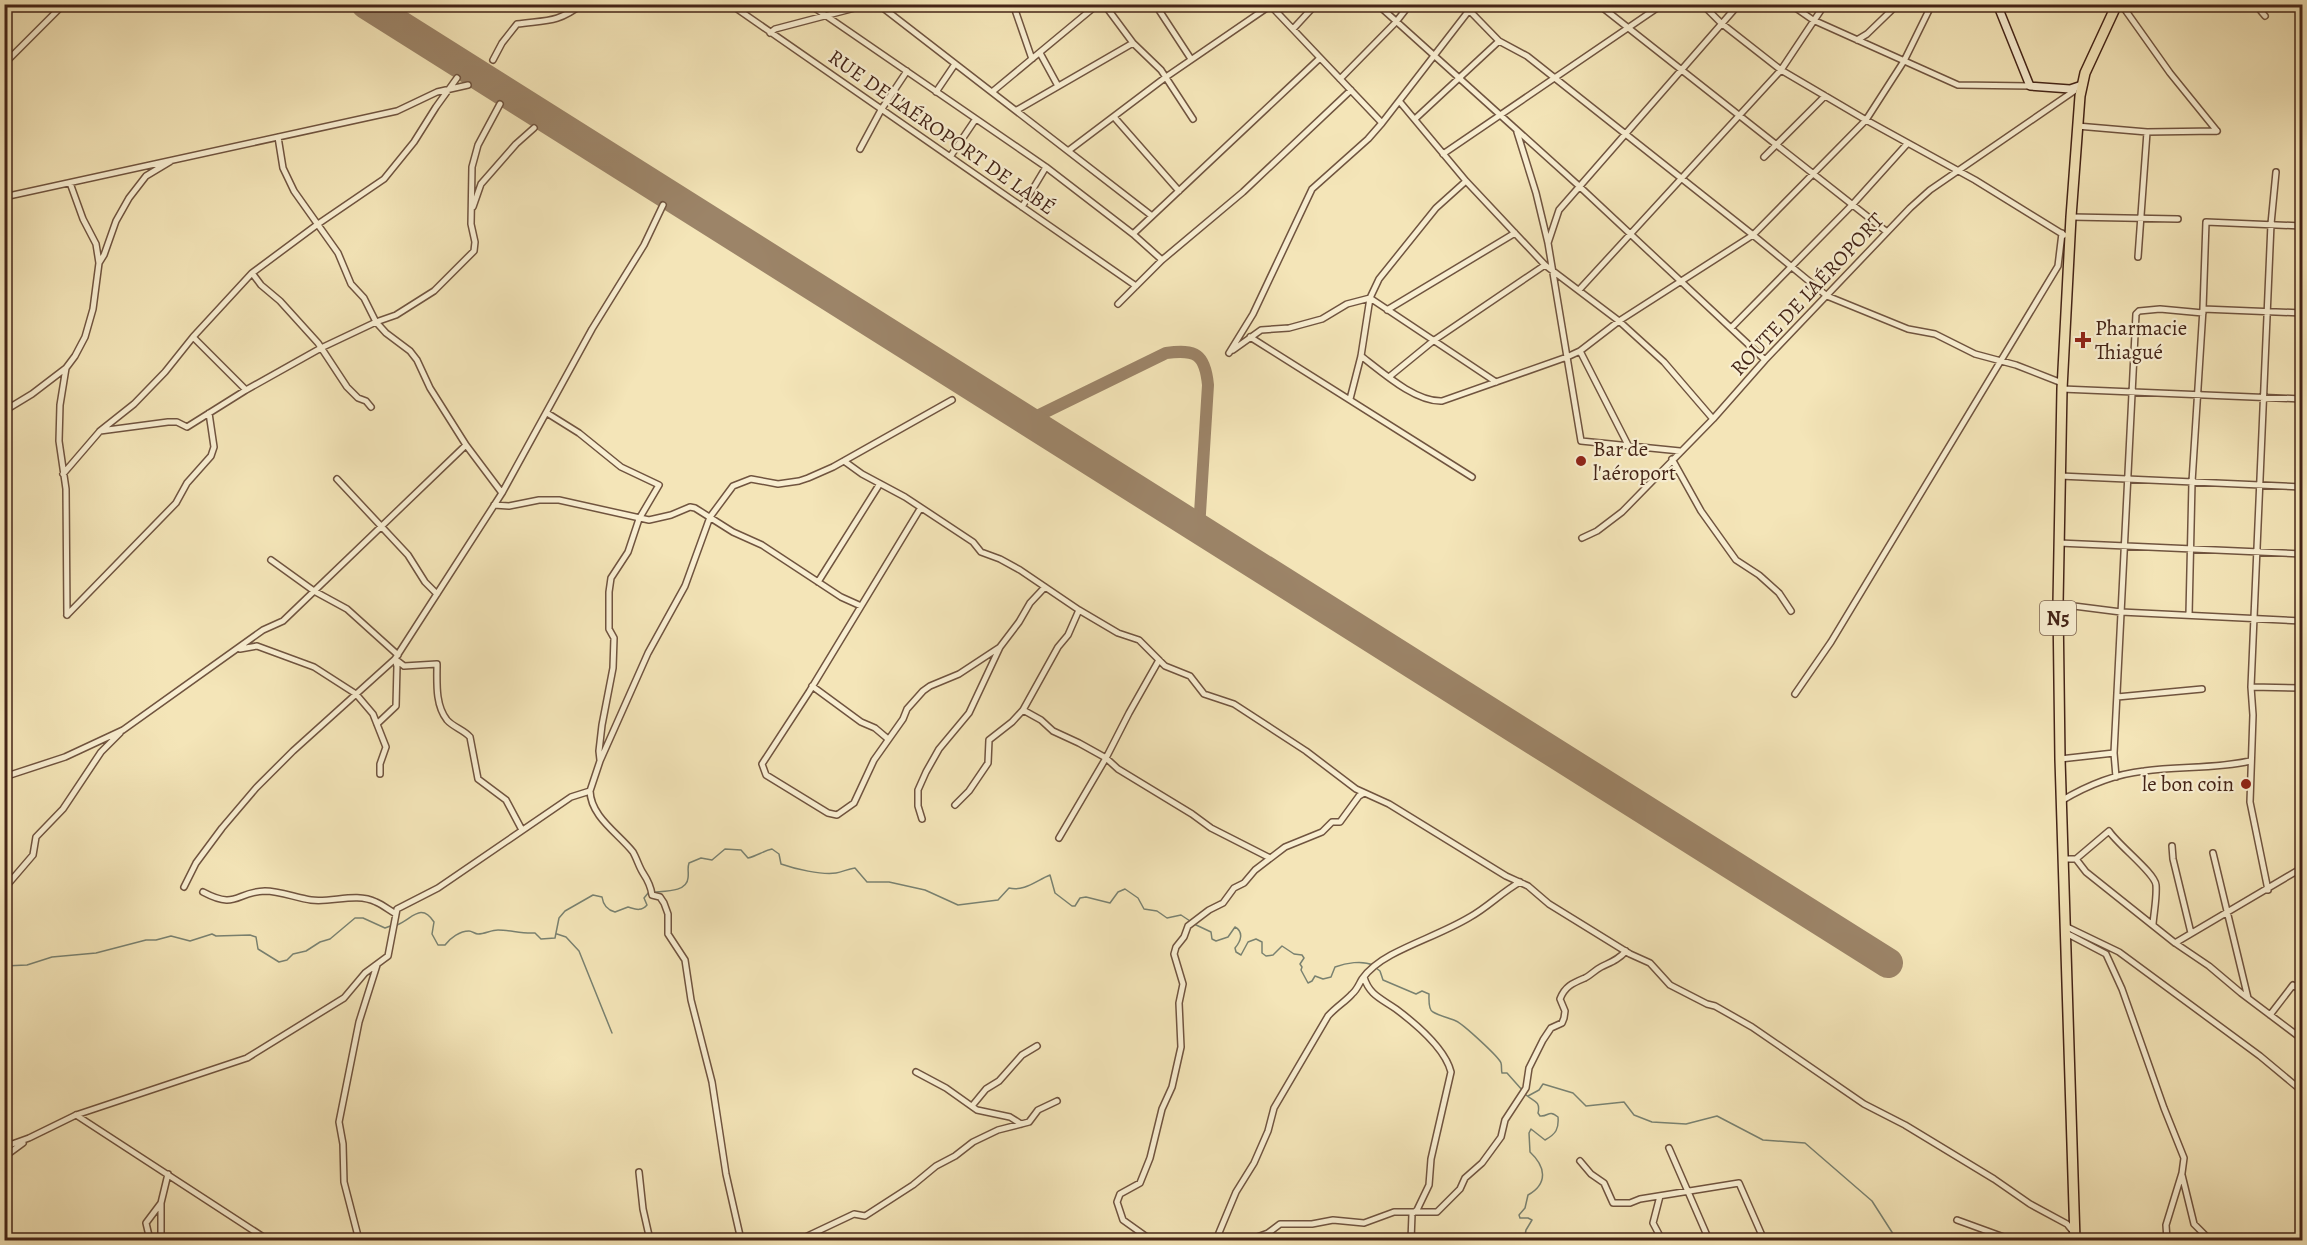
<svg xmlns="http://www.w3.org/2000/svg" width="2307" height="1245" viewBox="0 0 2307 1245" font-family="Alegreya,serif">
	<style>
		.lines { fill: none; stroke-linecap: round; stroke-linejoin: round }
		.stream { stroke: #798170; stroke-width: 1.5 }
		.taxiway { stroke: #9c8468; stroke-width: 12 }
		.runway { stroke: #9c8468; stroke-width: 30 }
		.street-casing { stroke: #70543f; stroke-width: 8 }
		.secondary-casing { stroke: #442417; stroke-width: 10 }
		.highway-casing { stroke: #442417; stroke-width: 12 }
		.street { stroke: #f8eed1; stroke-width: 5 }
		.secondary { stroke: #f8eed1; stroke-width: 7 }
		.highway { stroke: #f4e5b8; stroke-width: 9 }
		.poi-dot { fill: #8f2418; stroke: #f8eed1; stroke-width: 2 }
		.labels { text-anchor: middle; stroke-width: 4.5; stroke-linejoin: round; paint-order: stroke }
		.shield { fill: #f8eed1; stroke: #7a614f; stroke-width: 1.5 }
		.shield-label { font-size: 20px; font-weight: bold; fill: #442417 }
		.street-label { font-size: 21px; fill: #442417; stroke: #f8eed1 }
		.poi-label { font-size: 21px; fill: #442417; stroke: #f8eed1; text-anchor: start }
	</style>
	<rect width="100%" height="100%" fill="#f4e5b8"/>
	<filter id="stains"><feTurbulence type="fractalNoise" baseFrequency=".00333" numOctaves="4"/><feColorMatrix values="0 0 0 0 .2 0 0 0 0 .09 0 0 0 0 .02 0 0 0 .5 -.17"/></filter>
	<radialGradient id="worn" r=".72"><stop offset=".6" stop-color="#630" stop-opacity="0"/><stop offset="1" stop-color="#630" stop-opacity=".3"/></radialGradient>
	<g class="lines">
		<!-- stream -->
		<path class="stream" d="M654 892C665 891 687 892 688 878 689 872 687 869 689 863L701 858 712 860 725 849 741 850 748 858C757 856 763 851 772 849L779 854 781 864C795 869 821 875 836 873 843 872 847 869 855 868L867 882H889L925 890 958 905 998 900 1009 888C1024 892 1037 880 1050 875L1055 893 1072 906H1075L1080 898 1086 897 1110 903 1118 892 1125 889 1138 898 1144 909 1157 911 1167 918 1181 915 1190 921
			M1194 924 1211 932 1212 939 1216 941 1228 937 1235 927C1244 932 1241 941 1235 948L1236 952 1241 955 1248 942 1256 939 1262 942V953L1266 956 1273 955 1282 946 1294 954 1302 955 1304 958 1300 964 1302 967 1301 970 1308 983 1312 981 1315 976 1323 979 1331 977 1335 967C1346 963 1362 960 1373 965
			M397 925C412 919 421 902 434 922L432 934 438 945H445C450 938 460 931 469 931 472 931 475 934 478 934 485 934 491 930 498 930 510 930 522 934 535 933L541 939 555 938 559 918 565 911 593 895 602 897C603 904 607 910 615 912L628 907C635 909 641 912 647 905L644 898 649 892
			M557 934 566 937 579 951 612 1033
			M4 966 27 965 52 957 96 953 146 940H156L171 936 190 941 212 934 216 936 250 935 256 937 258 949 279 962 287 960 293 954 306 951 320 942 330 939 355 918H363L385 928 393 925
			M1376 968 1380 971 1383 980 1416 994 1422 991 1429 994C1429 999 1428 1010 1433 1012 1440 1016 1449 1018 1456 1021 1463 1024 1499 1057 1501 1063 1502 1066 1501 1070 1502 1073H1507L1523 1091
			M1526 1095C1533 1101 1541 1101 1538 1113L1540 1116C1549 1117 1548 1109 1558 1117 1559 1129 1556 1134 1545 1140L1531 1129 1529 1133 1530 1152C1545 1166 1549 1183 1528 1195L1525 1208 1519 1215 1520 1218H1528L1532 1220 1526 1230 1525 1235 1530 1240
			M1528 1096 1539 1090 1543 1084 1573 1093 1586 1106 1624 1102 1634 1115 1652 1122 1686 1124 1717 1116 1763 1140 1805 1143 1872 1201 1897 1240"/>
		<!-- taxiway -->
		<path class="taxiway" d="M1027 421 1166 353C1196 349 1205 354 1208 385L1199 529"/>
		<!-- runway -->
		<path class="runway" d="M366 4 1888 963"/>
		<!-- street casing -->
		<g class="street-casing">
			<path id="street" d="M730 4 1136 286
				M809 4 1046 167 1133 234 1162 260
				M878 4 1152 216
				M1013 4 1032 59
				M1104 4 1133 43 1161 70 1193 119
				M1155 4 1191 59
				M1377 4 1579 186 1765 360
				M1463 4 1499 41 1527 56 1753 235 1827 296 1908 329 1935 334 1975 354 2016 365 2062 383
				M1598 4 1887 232
				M1702 4 1721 23 1781 70 1866 120 1975 180 2064 235
				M1790 4 1813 20 1958 85 2030 86
				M2121 4 2170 73 2217 131
				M2255 4 2265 16
				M1270 5 1382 123
				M1293 29 1316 4
				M770 33 775 29 870 4
				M1857 40 1867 34 1898 4
				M1040 53 1058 86
				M493 60 502 43 517 24C546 20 558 23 582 4
				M4 64 64 4
				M1340 79 1396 22 1410 4
				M936 92 955 64
				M992 92 1098 4
				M1400 102 1466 181 1545 265 1619 321 1664 362 1713 419
				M1017 110 1133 43
				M1114 117 1179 191
				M1415 119 1499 41
				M2077 126 2147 132 2217 131
				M1517 132 1536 193 1548 243 1581 441 1680 451
				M278 137 283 168 294 191 338 253 351 284 364 298 376 322 386 333 410 351 417 360 430 388 466 445 502 493
				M860 149 881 110 907 71
				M1068 151 1166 77 1271 5
				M1443 154 1663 4
				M950 157 975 120
				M1764 157 1825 96
				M70 183 83 219 96 244 99 263
				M4 197 397 111 437 92 468 85
				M473 207 481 184 516 144 534 128
				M1022 207 1046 167
				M2071 217 2178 219
				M1133 234 1320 58
				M1548 243 1559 210 1739 4
				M2138 257 2147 132
				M252 273 261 285 280 301 318 343 347 387 358 398 366 401 371 407
				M1579 290 1781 70 1825 4
				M1118 304 1162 260 1243 192 1351 90
				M2203 309 2302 313
				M1387 310 1515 233
				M1731 328 1853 204 1907 144
				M193 337 246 390
				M1250 337 1472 477
				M1233 350 1261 330 1289 328 1322 319 1347 304 1370 298 1496 382
				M1580 351 1628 445
				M1229 353 1253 314 1312 189 1368 139 1382 123 1474 4
				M1361 356C1382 372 1415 402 1442 401L1567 357 1580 351 1619 321 1753 235 1866 120 1904 61 1932 4
				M1389 377 1433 341 1545 265
				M2062 389 2302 399
				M1350 399 1361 356 1370 298 1379 279 1436 208 1466 181
				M4 411 32 394 66 368
				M547 413 579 433 621 467 659 485 639 519 628 552 611 578 609 592V629L614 638 613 668 602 725 599 751 600 760
				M100 431 168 422H177L187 427 246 390 321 348 376 322 396 315 434 291 474 251 475 242 471 224 472 167 478 145 500 104
				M1672 459 1701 511 1736 560 1759 575 1779 593 1791 611
				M844 461 862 474 905 497 973 542 981 552 1000 559 1020 570 1079 610 1118 633 1139 640 1165 666 1190 676 1204 694 1234 704 1306 751 1356 789 1389 804 1506 876 1528 886 1549 904 1630 954 1650 963 1670 985 1707 1004 1715 1006 1752 1027 1864 1104 1905 1125 1994 1179 2030 1204 2067 1224 2080 1240
				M63 474 100 431 134 404 165 372 193 337 252 273 318 224 384 179 414 142 436 107 457 78
				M2060 476 2302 487
				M337 479 408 555 425 582 437 594
				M494 505 509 506 539 500H559L649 520 671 515 690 507 695 508 733 532 762 545 841 597 861 606
				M920 509 809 692 762 764 766 775 828 813 837 815 854 803 874 760 903 719 907 709 923 691 930 686 959 674 1000 647
				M1582 538 1597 531 1622 512 1713 419 1765 360 1910 208 1930 190 2074 91
				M2059 543 2302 554
				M271 560 314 591 347 609 398 655
				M818 582 879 485
				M2058 604 2121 612 2302 621
				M67 615 66 489 59 441 60 405 66 368 75 356 85 337 93 309 99 263 104 255 116 221 129 198 146 176 171 161
				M67 615 176 503 187 483 211 456 214 447 209 413
				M2189 615 2192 482 2203 309 2206 222 2302 226
				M240 649 257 646 314 667 356 694 373 714 386 747 380 764V774
				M395 659 404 666 437 664C437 682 435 705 447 720 453 727 464 730 470 737L478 779 506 800 522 830
				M812 686 861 722 875 728 888 739
				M2251 687 2302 688
				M1795 694 1831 642 2058 266 2062 233
				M2117 697 2202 689
				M1023 710 1041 720 1053 731 1079 743 1106 758 1118 769 1192 814 1211 828 1270 858
				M377 724 396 706 397 666 395 659
				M2114 753 2116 777
				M2060 759 2114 753 2136 314 2139 311 2160 309 2203 313
				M4 777 65 757 123 730 263 630 283 621 466 445
				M590 791C591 817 618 833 633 852 637 859 639 867 643 873 647 879 651 887 652 895L660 897 664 903 668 914V934L685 960 691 1000 712 1082 726 1174 741 1240
				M2061 801C2086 786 2116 774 2144 771 2180 766 2215 769 2250 761
				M955 805 969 791 988 763 989 740 1012 722 1023 710 1058 647 1068 635 1079 610
				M922 819 918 806V790L926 772 939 749 969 713 1000 647 1019 622 1030 603 1045 587
				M1059 838 1106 758 1129 713 1159 660
				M2172 846 2173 859 2191 933
				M2213 853 2248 998
				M2063 859H2076L2086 872 2175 943 2209 966 2241 993 2302 1039
				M2076 859 2109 831C2118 845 2155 873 2156 885 2157 897 2154 912 2153 924
				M9 883 33 855 36 837 63 809 101 752 120 733
				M184 887 196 863 222 828 256 788 293 751 395 659 502 493 592 329 644 245 663 205
				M2268 890 2250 802 2253 715 2251 687 2271 224 2276 172
				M203 892C237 910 235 892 265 891 279 891 297 898 311 900 332 903 356 892 376 902 383 905 389 910 396 914
				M2065 926 2119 952 2260 1056 2302 1091
				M2066 933 2106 954 2122 989 2164 1108 2184 1158 2182 1173 2166 1225 2167 1240
				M2175 943 2302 868
				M1364 977C1369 995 1382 999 1396 1009 1416 1024 1445 1048 1451 1072L1431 1159 1429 1185 1417 1210 1412 1214 1411 1240
				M2270 1015 2293 985 2302 991
				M916 1072 946 1088 977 1110 1010 1117 1021 1124
				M972 1106 986 1089 999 1081 1022 1055 1037 1046
				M76 1115 268 1240
				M4 1147 29 1138 76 1115 247 1058 344 998 365 973 388 956 397 909 438 888 571 797 590 791 600 761 648 653 685 586 710 517 733 486 751 479 778 484 799 481 808 478 833 467 952 400
				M1669 1148 1709 1240
				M4 1157 23 1143
				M1580 1161 1591 1174 1604 1183 1613 1203H1630L1640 1199 1739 1183 1764 1240
				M639 1172 643 1209 650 1240
				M2182 1175 2194 1224 2210 1240
				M1660 1196 1653 1223 1662 1240
				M1957 1220 2012 1240
				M150 1240 146 1223 161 1203 168 1174
				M161 1240V1203
				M359 1240 344 1182 343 1144 339 1122 359 1022 377 965
				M799 1240 854 1214 865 1216 913 1185 936 1166 955 1156 973 1142 998 1130 1029 1122 1038 1110 1057 1101
				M1151 1240 1123 1220 1117 1202 1120 1194 1140 1183 1150 1158 1162 1109 1172 1087 1181 1047 1179 1003 1183 984 1174 954 1176 947 1184 937 1188 926 1209 910 1223 903 1234 888 1244 883 1255 870 1285 847 1322 832 1332 822H1340L1359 796 1364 793
				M1216 1240 1236 1192 1254 1163 1268 1131 1274 1108 1328 1016C1337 1006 1345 1002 1352 994 1357 990 1359 984 1362 979 1369 969 1380 961 1391 955 1417 941 1445 932 1470 917 1488 907 1502 892 1520 882
				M1249 1240 1268 1233 1280 1224H1312L1333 1220 1364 1223 1394 1212H1437L1460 1189 1465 1178 1482 1163 1501 1137 1505 1120 1526 1088 1529 1068 1543 1040 1551 1028 1562 1023 1564 1018 1565 1011 1560 999C1565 986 1573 983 1585 978 1591 975 1595 970 1601 967 1611 962 1618 960 1626 951"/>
		</g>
		<!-- secondary casing -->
		<g class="secondary-casing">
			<path id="secondary" d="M1997 4 2030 86 2070 89 2082 85"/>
		</g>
		<!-- highway casing -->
		<g class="highway-casing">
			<path id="highway" d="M2075 1240 2060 759 2058 604 2062 389 2071 217 2080 96 2085 73 2117 4"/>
		</g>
		<!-- street -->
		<use href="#street" class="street"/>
		<!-- secondary -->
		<use href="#secondary" class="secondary"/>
		<!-- highway -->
		<use href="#highway" class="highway"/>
	</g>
	<!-- markers -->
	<g class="poi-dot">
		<path d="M2080 331h6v6h6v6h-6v6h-6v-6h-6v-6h6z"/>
		<circle cx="1581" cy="461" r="6"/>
		<circle cx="2246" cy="784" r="6"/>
	</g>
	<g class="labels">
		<!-- shield labels -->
		<rect class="shield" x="2040" y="601" width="36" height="34" rx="4.5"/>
		<g class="shield-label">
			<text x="2058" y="625">N5</text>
		</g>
		<!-- street labels -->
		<g class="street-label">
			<text transform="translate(942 132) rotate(35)" y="7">RUE DE L'AÉROPORT DE LABÉ</text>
			<text transform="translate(1807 294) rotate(-47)" y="7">ROUTE DE L'AÉROPORT</text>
		</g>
		<!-- poi labels -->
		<g class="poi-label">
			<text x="2095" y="335">Pharmacie<tspan x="2095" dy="24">Thiagué</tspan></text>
			<text x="1593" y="456">Bar de<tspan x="1593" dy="24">l'aéroport</tspan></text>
			<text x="2234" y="791" text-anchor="end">le bon coin</text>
		</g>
	</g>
	<!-- margin -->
	<rect width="2307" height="1245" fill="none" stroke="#f4e5b8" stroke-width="24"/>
	<rect x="6" y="6" width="2295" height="1233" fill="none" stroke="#442417" stroke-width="3"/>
	<rect x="12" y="12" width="2283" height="1221" fill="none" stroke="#442417" stroke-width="1.5"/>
	<rect width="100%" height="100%" filter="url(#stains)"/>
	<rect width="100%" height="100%" fill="url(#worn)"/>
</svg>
